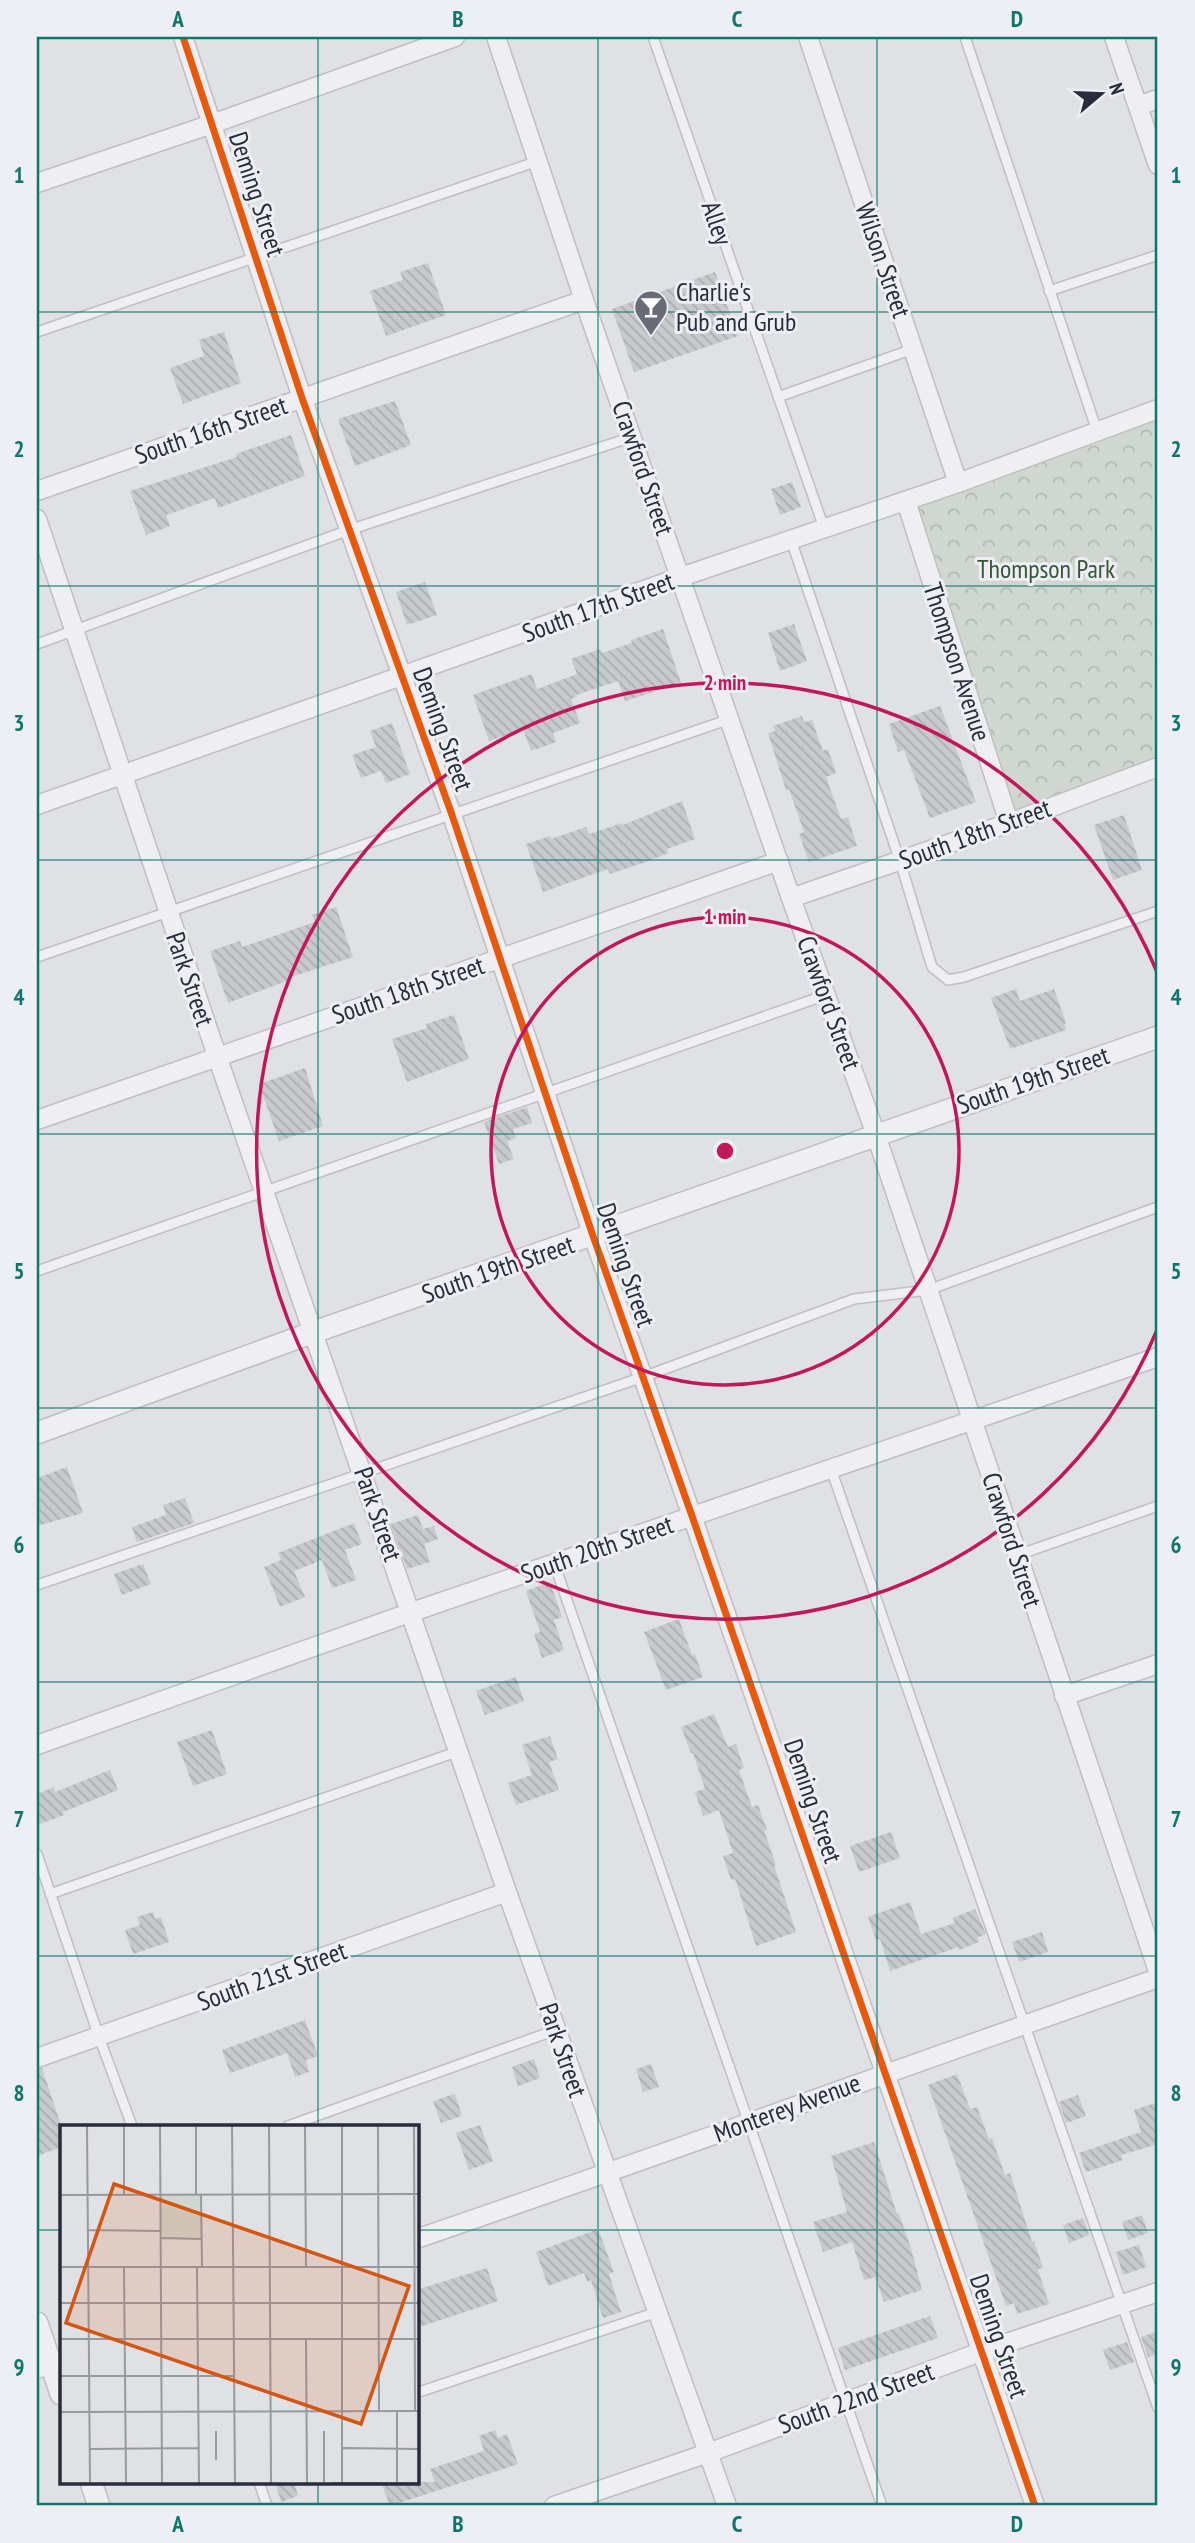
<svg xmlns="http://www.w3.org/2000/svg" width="1195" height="2543" viewBox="0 0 1195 2543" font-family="'PT Sans Narrow',sans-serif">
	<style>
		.park { fill: url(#park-crowns) }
		.building { fill: url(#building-back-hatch) }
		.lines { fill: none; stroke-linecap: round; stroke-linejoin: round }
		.service-casing { stroke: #bebfc2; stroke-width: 12 }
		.minor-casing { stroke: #bebfc2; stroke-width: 21 }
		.tertiary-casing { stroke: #bebfc2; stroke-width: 24 }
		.service { stroke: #efeff2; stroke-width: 9 }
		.minor { stroke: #efeff2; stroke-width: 18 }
		.tertiary { stroke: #efeff2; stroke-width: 21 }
		.cycleway-casing { stroke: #edeff4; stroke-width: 11 }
		.cycleway { stroke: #e8590c; stroke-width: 7 }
		.grid { fill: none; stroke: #0f766e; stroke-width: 2; stroke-opacity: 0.55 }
		.ring { fill: none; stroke: #c2185b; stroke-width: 3.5 }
		.labels { text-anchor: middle; stroke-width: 6; stroke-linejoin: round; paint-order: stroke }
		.street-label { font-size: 26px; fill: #292d3b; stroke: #edeff4 }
		.poi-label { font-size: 26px; fill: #292d3b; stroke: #edeff4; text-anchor: start }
		.park-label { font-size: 26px; fill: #385638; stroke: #edeff4 }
		.inset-road { fill: none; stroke: #9799a0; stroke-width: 2 }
		.view { fill: #d55511; fill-opacity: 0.15; stroke: #d55511; stroke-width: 3.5 }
		.inset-edge { fill: none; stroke: #292d3b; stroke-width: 3.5 }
		.centre { fill: #c2185b; stroke: #edeff4; stroke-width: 3.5 }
		.ring-label { font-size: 21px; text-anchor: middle; font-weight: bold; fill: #c2185b; stroke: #edeff4; stroke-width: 6; stroke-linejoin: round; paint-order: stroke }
		.neatline { fill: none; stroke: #0f766e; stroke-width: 2.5 }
		.grid-label { font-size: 23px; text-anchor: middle; font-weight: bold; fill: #0f766e }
	</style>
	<defs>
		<pattern id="park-crowns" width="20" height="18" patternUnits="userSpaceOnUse" patternTransform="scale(1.75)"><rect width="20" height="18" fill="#cfd7d0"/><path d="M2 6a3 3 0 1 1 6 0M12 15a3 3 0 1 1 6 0" fill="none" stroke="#b2b9b4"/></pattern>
		<pattern id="building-back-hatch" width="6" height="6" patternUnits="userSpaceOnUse" patternTransform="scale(1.75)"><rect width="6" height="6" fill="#c8c9cc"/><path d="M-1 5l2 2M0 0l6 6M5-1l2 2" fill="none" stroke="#acadb0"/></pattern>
	</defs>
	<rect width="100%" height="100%" fill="#e0e1e4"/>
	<!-- park -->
	<path class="park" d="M1158 408V767L1009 823 906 501Z"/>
	<!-- building -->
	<path class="building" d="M428 263 446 315 386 336 370 291 403 280 400 272Z
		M715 272 738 336 634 372 612 309Z
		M224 332 241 383 183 404 170 368 204 356 199 340Z
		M395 401 411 445 355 466 338 419Z
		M291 435 305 476 218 508 215 498 166 515 170 526 146 535 130 491 237 457 236 454Z
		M792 482 801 507 780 515 771 489Z
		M425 582 437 615 407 625 396 592Z
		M794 624 807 661 780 671 768 633Z
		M663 629 681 683 625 701 618 681 576 695 577 697 571 699 580 723 553 733 556 742 531 751 523 729 489 741 473 695 532 674 537 689 577 674 571 659 600 649 602 653 632 643 631 640Z
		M940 706 976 802 930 818 904 750 898 752 889 724Z
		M802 716 804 722 812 720 823 751 828 749 836 773 826 777 841 819 848 817 857 846 809 862 799 834 804 832 789 789 786 790 768 733 775 731 773 726Z
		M392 723 410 774 386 783 381 771 361 778 352 755 376 747 370 731Z
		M682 801 695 839 667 849 668 853 646 862 610 874 608 869 543 892 526 844 550 836 551 839 586 827 589 834 622 823 623 825Z
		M1124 815 1142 870 1113 880 1094 825Z
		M336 907 353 957 291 977 292 979 228 1003 210 951 240 941 242 947 315 922 312 915Z
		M1016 989 1020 1001 1054 989 1066 1023 1064 1024 1066 1030 1010 1049 991 998Z
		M454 1015 469 1059 407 1082 392 1039 427 1028 426 1024Z
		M305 1068 323 1126 279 1141 259 1084Z
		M527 1107 532 1123 513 1129 516 1138 507 1141 514 1159 499 1164 484 1122Z
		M67 1467 83 1513 37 1526V1478Z
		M185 1498 194 1523 137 1542 132 1527 166 1515 163 1505Z
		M418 1515 423 1529 434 1526 438 1539 424 1544 430 1562 407 1569 391 1524Z
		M354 1523 362 1544 345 1550 356 1580 332 1588 322 1560 294 1571 305 1597 280 1607 264 1567 281 1560 278 1553Z
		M143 1564 151 1584 122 1595 114 1574Z
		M550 1582 562 1617 554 1620 564 1650 542 1658 534 1634 540 1632 526 1591Z
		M679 1619 692 1655 695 1654 703 1677 666 1690 644 1632Z
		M516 1677 524 1701 485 1715 476 1691Z
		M714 1714 728 1747 736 1744 744 1768 739 1770 752 1807 758 1805 767 1830H764L776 1865H774L796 1932 756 1946 735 1879 731 1880 723 1856 733 1853 719 1810 703 1816 695 1792 705 1789 693 1753H691L681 1727Z
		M212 1730 227 1774 193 1786 177 1742Z
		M550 1736 558 1759 549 1762 559 1790 516 1805 508 1783 532 1775 522 1745Z
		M110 1770 118 1790 63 1812 64 1815 37 1825V1794L54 1787 55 1792Z
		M891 1832 900 1858 859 1872 850 1846Z
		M910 1902 921 1934 955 1923 953 1918 975 1909 986 1934 977 1938 979 1942 959 1950 958 1947 890 1971 880 1939 876 1940 868 1917Z
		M153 1912 155 1919 161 1917 169 1942 133 1954 125 1930 140 1925 137 1917Z
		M1042 1932 1048 1952 1019 1962 1012 1942Z
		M305 2020 318 2056 306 2060 309 2072 295 2077 287 2053 230 2073 222 2050Z
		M534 2059 540 2078 518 2086 512 2067Z
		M651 2064 659 2087 643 2092 636 2069Z
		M42 2068 61 2125V2147L37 2156V2069Z
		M957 2074 970 2109 977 2107 989 2139 992 2138 1005 2175 1010 2173 1032 2242 1034 2241 1043 2268 1038 2269 1049 2304 1017 2314 1014 2303 1006 2306 928 2085Z
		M455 2094 462 2116 441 2123 433 2101Z
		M1078 2095 1086 2116 1066 2123 1059 2102Z
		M1158 2102V2144L1121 2155 1123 2160 1086 2172 1079 2153 1141 2132 1134 2110Z
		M480 2125 493 2161 469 2170 456 2133Z
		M874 2142 897 2214H899L911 2248 922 2290 884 2302 875 2277 864 2280 852 2242 823 2252 813 2222 847 2212 831 2156Z
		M1142 2215 1148 2233 1128 2240 1122 2222Z
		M1083 2218 1089 2235 1069 2243 1063 2225Z
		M598 2229 614 2272 609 2274 621 2312 603 2318 591 2280 587 2282 584 2273 548 2286 536 2252Z
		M1139 2245 1146 2267 1123 2275 1116 2252Z
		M487 2268 498 2301 416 2328V2290Z
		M930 2316 938 2338 845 2370 838 2348Z
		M1158 2331V2354L1148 2357 1141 2337Z
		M1127 2342 1134 2362 1110 2370 1103 2350Z
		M495 2430 498 2438 507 2434 518 2464 390 2506 381 2482H435L430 2469 484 2451 479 2436Z
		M275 2482H294L298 2496 281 2502Z"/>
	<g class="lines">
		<!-- service casing -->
		<g class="service-casing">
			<path id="service" d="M653 37 824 528
				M965 37 1097 431
				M1049 291 1158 255
				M37 332 538 161
				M778 397 913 349
				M791 540 900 861 932 967 948 980 964 977 1158 911
				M37 644 349 530 632 437
				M37 957 730 719
				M37 1271 826 995
				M831 1469 1158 2408
				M1018 1555 1158 1506
				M554 1563 882 2506
				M37 1585 643 1377 854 1299 928 1290 1158 1207
				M37 1854 99 2037 132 2126
				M50 1894 459 1751
				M288 2126 556 2030
				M416 2393 657 2312
				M259 2482 267 2506"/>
		</g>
		<!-- minor casing -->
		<g class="minor-casing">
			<path id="minor" d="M183 37 302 398 452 815 593 1236 692 1516 1035 2506
				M496 37 584 300 791 898 876 1135 1158 1971
				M808 37 958 483
				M1114 37 1158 165
				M1138 106 1158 99
				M37 183 212 124 455 37
				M37 491 584 300
				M906 501 1009 823
				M37 519 217 1056 507 1892 727 2506
				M37 805 681 577 958 483 1158 409
				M791 898 1009 823 1158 767
				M37 1120 779 861
				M1064 1696 1158 1664
				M37 1745 412 1612 1158 1357
				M37 2058 507 1892
				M416 2239C665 2154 911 2064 1158 1978
				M37 2369 61 2360
				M554 2506 708 2453 983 2351 1158 2292"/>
		</g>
		<!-- tertiary casing -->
		<g class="tertiary-casing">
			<path id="tertiary" d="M37 1433 314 1332 1158 1037
				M37 2323 61 2394
				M91 2482 99 2506"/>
		</g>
		<!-- service -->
		<use href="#service" class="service"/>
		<!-- minor -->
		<use href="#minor" class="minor"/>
		<!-- tertiary -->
		<use href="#tertiary" class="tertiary"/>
		<!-- cycleway casing -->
		<g class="cycleway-casing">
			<path id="cycleway" d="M183 37 302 398 452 815 593 1236 692 1516 1035 2506"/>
		</g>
		<!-- cycleway -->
		<use href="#cycleway" class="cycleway"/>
	</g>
	<!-- grid -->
	<path class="grid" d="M318 37V2126M598 37V2506M877 37V2506M37 312H1158M37 586H1158M37 860H1158M37 1134H1158M37 1408H1158M37 1682H1158M37 1956H1158M37 2230H61M416 2230H1158M318 2482V2506"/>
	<!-- distance rings -->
	<g class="ring">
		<circle cx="725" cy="1151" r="234"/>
		<path d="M1157 1330A468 468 0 1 1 1157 972"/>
	</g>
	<!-- icons -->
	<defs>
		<g id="bar-pin" transform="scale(1.75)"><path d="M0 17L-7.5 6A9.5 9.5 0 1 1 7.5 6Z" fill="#696c76" stroke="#edeff4"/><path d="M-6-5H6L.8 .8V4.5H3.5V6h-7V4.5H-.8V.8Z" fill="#fff"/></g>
	</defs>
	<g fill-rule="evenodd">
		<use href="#bar-pin" x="651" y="307"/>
	</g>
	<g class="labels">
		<!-- street labels -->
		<g class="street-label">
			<text transform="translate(257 194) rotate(72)" y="9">Deming Street</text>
			<text transform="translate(717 223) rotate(71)" y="9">Alley</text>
			<text transform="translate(883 260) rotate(71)" y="9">Wilson Street</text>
			<text transform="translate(211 430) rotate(-19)" y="9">South 16th Street</text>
			<text transform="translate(643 468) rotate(71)" y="9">Crawford Street</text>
			<text transform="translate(598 607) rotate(-20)" y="9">South 17th Street</text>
			<text transform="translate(957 662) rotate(72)" y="9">Thompson Avenue</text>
			<text transform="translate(443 729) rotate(70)" y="9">Deming Street</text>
			<text transform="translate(975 834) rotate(-20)" y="9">South 18th Street</text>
			<text transform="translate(190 979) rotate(71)" y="9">Park Street</text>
			<text transform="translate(408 990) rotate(-19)" y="9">South 18th Street</text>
			<text transform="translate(829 1003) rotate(70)" y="9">Crawford Street</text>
			<text transform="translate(1033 1080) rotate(-19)" y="9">South 19th Street</text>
			<text transform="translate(626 1265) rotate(71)" y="9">Deming Street</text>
			<text transform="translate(498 1269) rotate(-19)" y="9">South 19th Street</text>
			<text transform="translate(378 1514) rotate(71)" y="9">Park Street</text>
			<text transform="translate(1012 1540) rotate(72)" y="9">Crawford Street</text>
			<text transform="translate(597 1549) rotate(-19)" y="9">South 20th Street</text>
			<text transform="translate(813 1801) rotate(71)" y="9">Deming Street</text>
			<text transform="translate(272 1976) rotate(-20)" y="9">South 21st Street</text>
			<text transform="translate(563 2050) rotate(71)" y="9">Park Street</text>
			<text transform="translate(787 2108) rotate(-20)" y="9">Monterey Avenue</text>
			<text transform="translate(999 2336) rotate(71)" y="9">Deming Street</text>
			<text transform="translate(856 2398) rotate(-20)" y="9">South 22nd Street</text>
		</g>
		<!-- poi labels -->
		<g class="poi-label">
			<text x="676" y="301">Charlie's<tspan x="676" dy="30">Pub and Grub</tspan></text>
		</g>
		<!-- park labels -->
		<g class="park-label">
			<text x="1046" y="578">Thompson Park</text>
		</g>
	</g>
	<!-- overview -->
	<g transform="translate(60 2125)">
		<rect width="359" height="359" fill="#e0e1e4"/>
		<path d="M100 70H141L142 114 101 113Z" fill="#cfd7d0"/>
		<path class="inset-road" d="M27 0 30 358M64 0V70M100 0 102 358M136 0V70M172 0 175 358M209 0 211 358M245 0 246 142M282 0V358M318 0 319 285M354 0 355 285M0 70 359 69M141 70 142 142M28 105 101 106M101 113 142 114M0 142H359M64 142 66 358M137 142 139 358M0 178H359M0 214H359M246 214 247 358M0 251H174M337 286V357M0 287 359 286M156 306V335M264 306V358M283 323 359 324M30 324 139 323M271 358H359"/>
		<path class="view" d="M54 59 349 161 301 299 6 198Z"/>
		<rect width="359" height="359" class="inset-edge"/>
	</g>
	<circle cx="725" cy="1151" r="10" class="centre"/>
	<g class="ring-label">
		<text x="725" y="690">2 min</text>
		<text x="725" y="924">1 min</text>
	</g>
	<!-- border -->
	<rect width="1195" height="2543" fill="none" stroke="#edeff4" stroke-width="77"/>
	<!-- north arrow -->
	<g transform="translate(1101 94) rotate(71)" stroke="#edeff4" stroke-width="5" paint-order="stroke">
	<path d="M0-5L12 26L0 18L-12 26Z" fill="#292d3b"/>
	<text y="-10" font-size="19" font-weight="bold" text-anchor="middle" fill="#292d3b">N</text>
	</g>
	<rect x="38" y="38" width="1118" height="2466" class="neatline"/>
	<g class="grid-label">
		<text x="178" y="27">A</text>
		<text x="458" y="27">B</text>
		<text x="737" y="27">C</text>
		<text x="1017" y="27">D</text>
		<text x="19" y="183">1</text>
		<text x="1176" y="183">1</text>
		<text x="19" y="457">2</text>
		<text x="1176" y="457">2</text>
		<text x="19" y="731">3</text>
		<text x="1176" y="731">3</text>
		<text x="19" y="1005">4</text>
		<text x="1176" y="1005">4</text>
		<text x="19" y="1279">5</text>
		<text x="1176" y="1279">5</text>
		<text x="19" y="1553">6</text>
		<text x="1176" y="1553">6</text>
		<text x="19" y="1827">7</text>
		<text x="1176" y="1827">7</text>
		<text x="19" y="2101">8</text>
		<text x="1176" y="2101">8</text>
		<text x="19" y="2375">9</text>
		<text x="1176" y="2375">9</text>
		<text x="178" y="2532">A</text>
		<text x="458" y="2532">B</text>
		<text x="737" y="2532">C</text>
		<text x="1017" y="2532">D</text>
	</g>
</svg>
